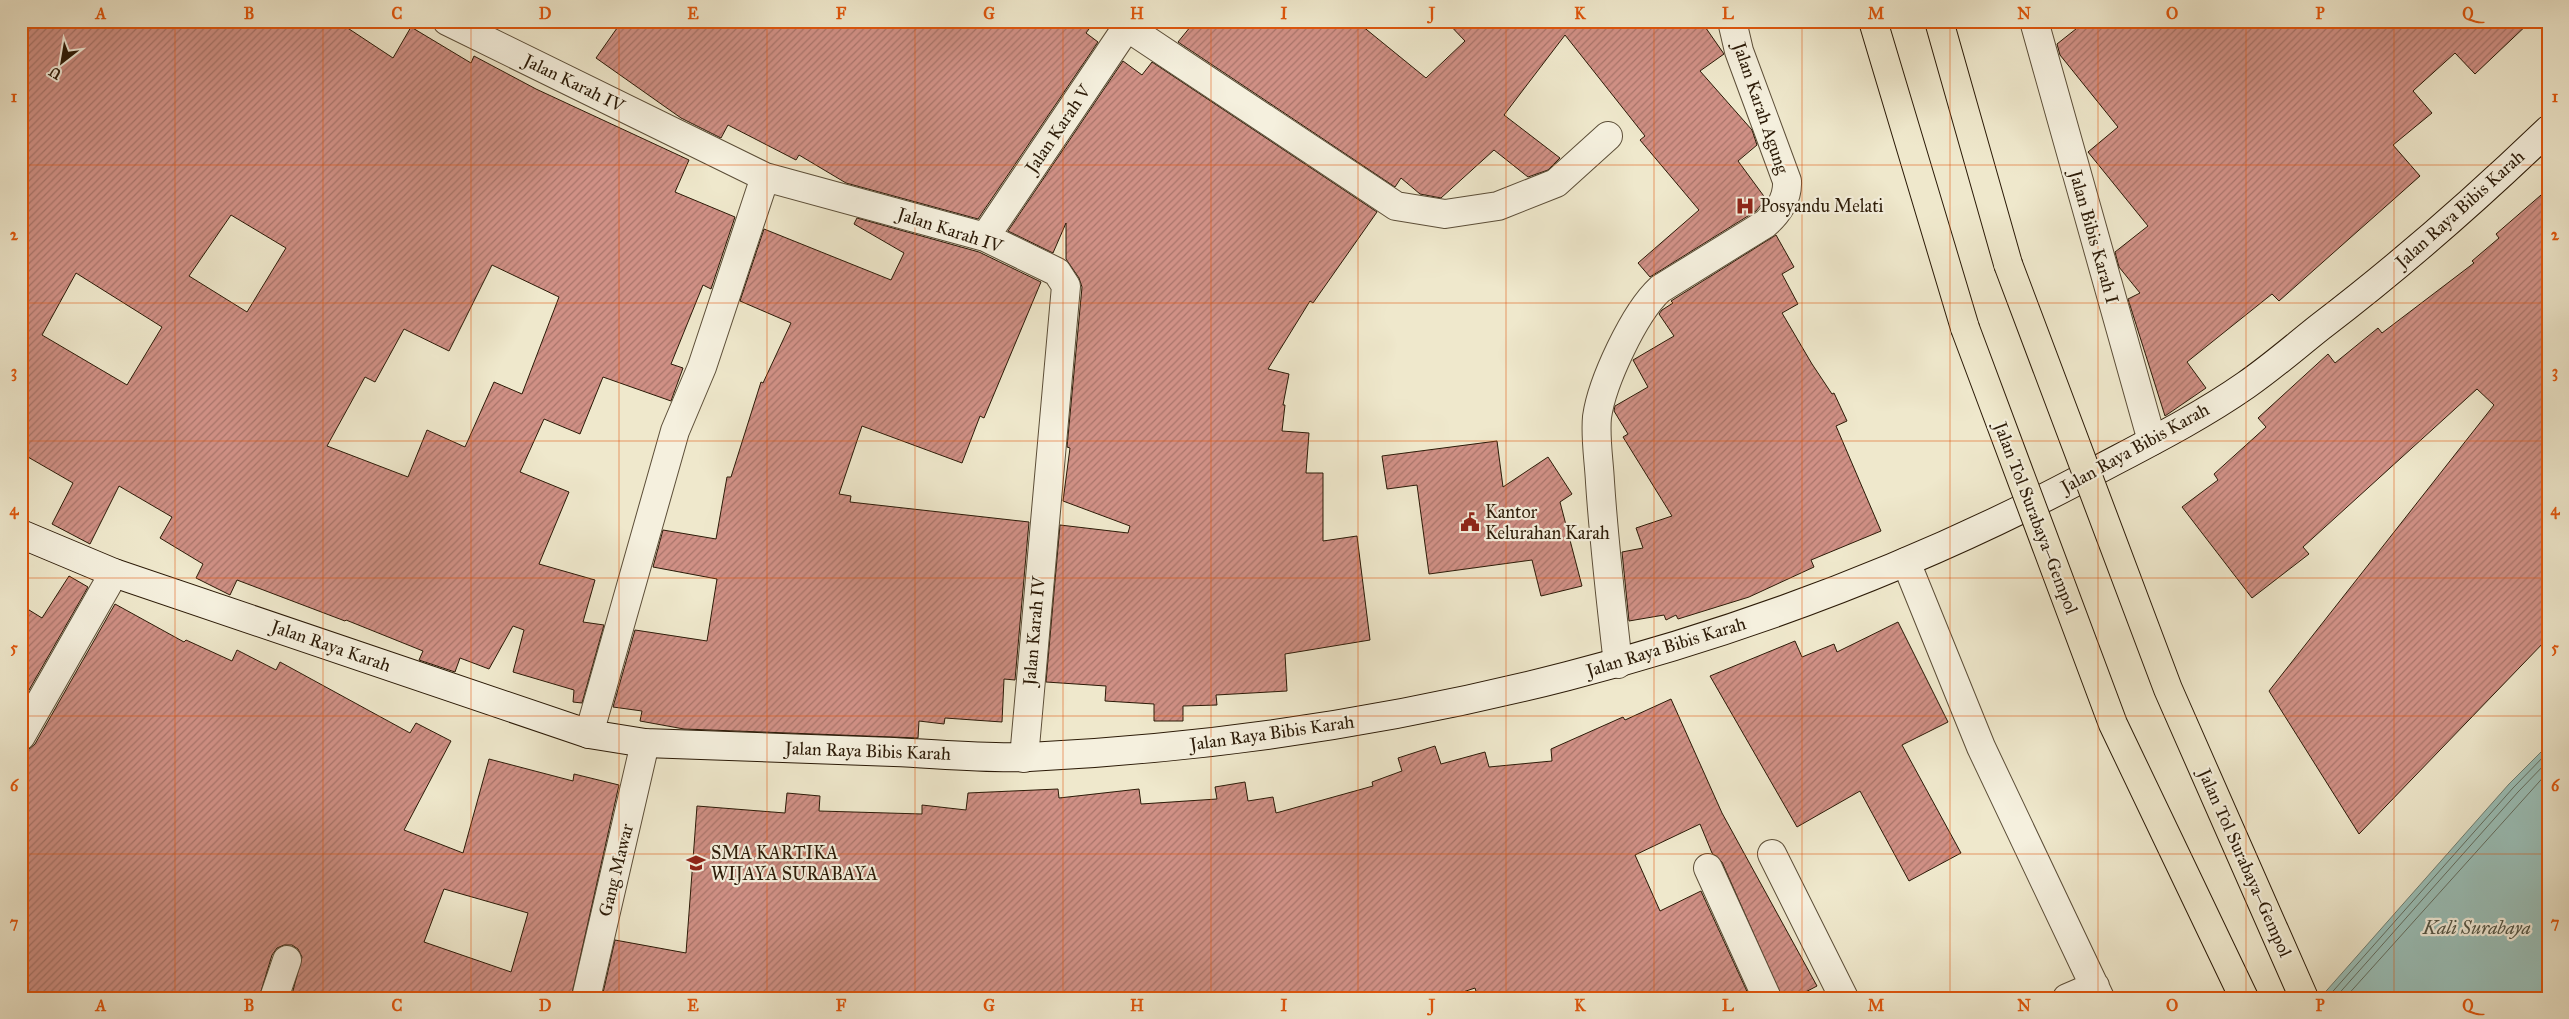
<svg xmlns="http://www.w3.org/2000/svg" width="2569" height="1019" viewBox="0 0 2569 1019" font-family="'IM FELL Great Primer',serif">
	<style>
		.water { fill: #9ac0b9; stroke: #6e7e72 }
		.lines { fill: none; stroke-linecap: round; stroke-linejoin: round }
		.shore { stroke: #626d60; stroke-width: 1 }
		.building { fill: url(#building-hatch); stroke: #2b1a07; fill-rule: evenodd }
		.street-casing { stroke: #5c4e38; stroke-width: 30 }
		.secondary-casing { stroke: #2b1a07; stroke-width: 30 }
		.highway-casing { stroke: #2b1a07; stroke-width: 30 }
		.street { stroke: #f5f0de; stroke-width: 28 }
		.secondary { stroke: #f5f0de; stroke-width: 28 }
		.highway { stroke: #efe8cc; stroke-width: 28 }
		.highway-bridge-casing { stroke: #2b1a07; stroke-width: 30; stroke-linecap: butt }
		.highway-bridge { stroke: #efe8cc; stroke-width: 28 }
		.grid { fill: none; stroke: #df560c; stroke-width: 1; stroke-opacity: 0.55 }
		.labels { text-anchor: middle; stroke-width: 4.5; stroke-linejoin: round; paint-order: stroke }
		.street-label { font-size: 18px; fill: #2b1a07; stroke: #f5f0de }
		.poi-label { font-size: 18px; fill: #2b1a07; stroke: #f5f0de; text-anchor: start }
		.water-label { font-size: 19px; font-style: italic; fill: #525445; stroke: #f5f0de }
		.neatline { fill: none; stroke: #df560c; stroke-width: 2 }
		.grid-label { font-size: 16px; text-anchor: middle; font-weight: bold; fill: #df560c }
	</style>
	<defs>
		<pattern id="building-hatch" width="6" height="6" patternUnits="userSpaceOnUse" patternTransform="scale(1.25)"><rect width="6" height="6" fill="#d09085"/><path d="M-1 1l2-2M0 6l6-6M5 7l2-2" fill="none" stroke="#a9756b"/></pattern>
	</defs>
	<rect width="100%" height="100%" fill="#efe8cc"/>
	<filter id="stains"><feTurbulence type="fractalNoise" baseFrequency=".004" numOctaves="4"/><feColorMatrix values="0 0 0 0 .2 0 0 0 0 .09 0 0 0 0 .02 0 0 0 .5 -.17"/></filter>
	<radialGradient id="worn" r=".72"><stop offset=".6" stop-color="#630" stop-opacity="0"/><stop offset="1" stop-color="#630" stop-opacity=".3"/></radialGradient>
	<!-- water -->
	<path class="water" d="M2548 745V998H2320L2509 784Z"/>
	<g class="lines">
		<!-- shore -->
		<path class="shore" d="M2327 998 2513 788 2548 752
			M2335 998 2518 792 2548 761
			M2345 998 2548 772"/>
	</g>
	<!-- building -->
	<path class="building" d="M21 21H337L393 58 411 27 471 63 474 56 536 89 689 160 675 192 735 217 711 289 703 285 671 364 683 368 671 401 603 377 580 434 544 419 520 472 569 492 539 564 595 580 583 622 604 625 582 703 573 702 574 690 513 672 524 630 513 626 489 669 460 658 455 672 419 660 423 651 346 620 345 621 237 580 230 595 196 578 203 564 160 538 172 517 119 486 90 544 52 524 73 483 21 453ZM231 215 286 248 247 312 189 276ZM492 265 559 297 522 394 494 382 465 447 427 430 408 477 327 446 365 377 375 382 404 329 449 351ZM76 273 162 327 127 385 42 335Z
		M622 21H1095L1086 33 1098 42 978 219 846 183 799 155 796 160 728 125 721 138 681 118 596 58Z
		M1195 21H1356L1426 78 1465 41 1446 21H1701L1724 54 1700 71 1752 130 1757 145 1738 161 1766 199 1756 211 1650 277 1638 263 1699 210 1640 140 1645 136 1565 35 1504 115 1560 158 1548 170 1528 177 1494 150 1441 198 1420 194 1401 178 1395 187 1178 42Z
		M2086 21H2531L2475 74 2455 53 2413 91 2432 113 2393 145 2420 176 2279 301 2272 294 2187 362 2206 388 2165 416 2128 299 2140 293 2119 267 2115 252 2148 226 2088 152 2118 127 2060 55 2057 44Z
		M1123 61 1142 75 1152 62 1377 212 1313 303 1310 301 1268 369 1289 374 1283 405H1285L1282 431 1309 433 1306 473H1323V541L1357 536 1370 640 1285 654 1287 691 1216 695 1217 705 1183 706V721H1154V704L1105 701 1106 686 1046 682 1060 525 1128 533 1130 526 1063 501 1070 448 1067 447 1082 287 1079 278 1066 259V223L1053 253 1008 231Z
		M2548 189V638L2359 834 2269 691 2494 405 2477 389 2303 547 2309 554 2252 598 2182 507 2218 480 2214 474 2266 427 2258 418 2328 354 2335 363 2378 328 2382 333 2474 263 2472 261 2499 238 2496 234Z
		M857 218 979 252 1041 282 984 418 980 416 962 463 862 426 839 494 851 496 850 502 1029 522 1015 680 1004 679 1002 722 945 718 944 724 919 721 918 738 684 729 640 721 642 711 613 707 635 630 707 641 717 579 653 567 663 530 716 539 727 477H731L761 382 763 383 791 323 740 301 764 229 891 280 904 253 854 224Z
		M1776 235 1794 267 1782 274 1798 304 1782 313 1812 364 1832 394 1834 393 1847 421 1836 426 1881 531 1811 560 1814 567 1749 597 1678 619 1676 615 1666 620 1664 615 1629 621 1622 552 1643 548 1636 528 1672 516 1623 437 1628 434 1614 411 1615 406 1648 387 1633 360 1674 336 1659 314 1662 310 1673 303 1671 301Z
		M1497 441 1503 487 1548 457 1572 494 1560 502 1582 586 1541 596 1532 560 1429 574 1417 485 1387 489 1382 456Z
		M69 576 88 587 21 704V605L42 618Z
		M115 604 184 642 186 640 232 661 237 650 276 670 280 662 410 733 416 723 451 741 404 830 463 853 489 759 573 781 574 774 619 785 571 998H291L302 957 298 949 292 945H284L277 948 272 955 259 998H21V752L29 749 35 744ZM444 889 528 913 511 972 424 942Z
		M1898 622 1948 722 1902 745 1961 853 1909 881 1860 791 1797 827 1710 676 1795 641 1802 657 1834 644 1837 652Z
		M1671 699 1722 813 1817 986 1794 998H1782L1722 862 1712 853 1700 824 1635 855 1660 911 1701 891 1750 998H1478L1475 988 1445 998H627L603 993 615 940 686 953 697 806 785 813 787 793 820 796 819 811 922 814V805L966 810 968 793 1058 789 1059 798 1139 789 1141 804 1217 799 1215 787 1245 782 1248 801 1273 797 1276 813 1373 786 1372 782 1402 771 1398 758 1435 746 1441 764 1485 752 1489 767 1552 761 1551 749 1623 717 1625 720Z"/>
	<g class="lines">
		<!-- street casing -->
		<g class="street-casing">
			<path id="street" d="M447 21 765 177 985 237 1057 272 1066 286 1024 758
				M2034 21 2152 441
				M1127 27 1396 206 1445 214 1498 206 1556 183 1608 136
				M985 237 1127 27 1128 21
				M1906 562 1981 747 2100 998
				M1618 664C1611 603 1604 543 1600 482 1599 461 1595 438 1597 417 1602 382 1634 313 1660 289L1765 224C1778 213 1788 198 1787 181L1739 51 1732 21
				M589 734 675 431 702 367 765 177
				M21 736 114 573
				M1772 854 1844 998
				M1708 868 1767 998
				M274 998 287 960
				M586 998 645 743
				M2067 998 2095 986"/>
		</g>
		<!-- secondary casing -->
		<g class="secondary-casing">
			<path id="secondary" d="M21 534 114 573 589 734 645 743C728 746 811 749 894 752 939 754 985 759 1029 757 1392 739 1753 651 2075 482 2132 451 2193 422 2246 385 2272 367 2296 346 2320 327 2400 266 2475 200 2548 130"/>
		</g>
		<!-- highway casing -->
		<g class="highway-casing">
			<path id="highway" d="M1873 21 1965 328
				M1939 21 2008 264"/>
		</g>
		<!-- street -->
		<use href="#street" class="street"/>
		<!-- secondary -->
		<use href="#secondary" class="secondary"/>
		<!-- highway -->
		<use href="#highway" class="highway"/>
		<!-- highway-bridge casing -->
		<g class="highway-bridge-casing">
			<path id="highway-bridge" d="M2008 264 2168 689 2304 998
				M1965 328 2113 724 2244 998"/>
		</g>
		<!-- highway-bridge -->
		<use href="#highway-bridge" class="highway-bridge"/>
	</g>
	<!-- grid -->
	<path class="grid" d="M175 21V998M323 21V998M471 21V998M619 21V998M767 21V998M915 21V998M1063 21V998M1211 21V998M1358 21V998M1506 21V998M1654 21V998M1802 21V998M1950 21V998M2098 21V998M2246 21V998M2394 21V998M21 165H2548M21 303H2548M21 441H2548M21 578H2548M21 716H2548M21 854H2548"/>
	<!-- icons -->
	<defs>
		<g id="hospital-bare" transform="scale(1.5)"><path d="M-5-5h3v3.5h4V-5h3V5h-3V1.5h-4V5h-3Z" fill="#8f2418" stroke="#f5f0de" stroke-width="2.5" paint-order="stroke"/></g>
		<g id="civic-bare" transform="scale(1.5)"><path d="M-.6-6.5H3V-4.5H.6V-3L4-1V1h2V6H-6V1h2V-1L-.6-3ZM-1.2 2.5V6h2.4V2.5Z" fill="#8f2418" stroke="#f5f0de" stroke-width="2.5" paint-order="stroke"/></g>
		<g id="school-bare" transform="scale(1.5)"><path d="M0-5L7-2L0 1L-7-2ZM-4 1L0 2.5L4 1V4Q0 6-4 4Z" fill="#8f2418" stroke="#f5f0de" stroke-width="2.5" paint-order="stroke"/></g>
	</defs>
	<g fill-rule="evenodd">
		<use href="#hospital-bare" x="1745" y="206"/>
		<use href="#civic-bare" x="1470" y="522"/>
		<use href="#school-bare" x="696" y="863"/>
	</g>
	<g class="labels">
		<!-- street labels -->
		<g class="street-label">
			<text transform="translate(574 83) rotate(26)" y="6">Jalan Karah IV</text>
			<text transform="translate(1761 108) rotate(71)" y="6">Jalan Karah Agung</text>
			<text transform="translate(1058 129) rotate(-56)" y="6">Jalan Karah V</text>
			<text transform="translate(2460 209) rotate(-42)" y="6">Jalan Raya Bibis Karah</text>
			<text transform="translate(950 230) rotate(18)" y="6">Jalan Karah IV</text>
			<text transform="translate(2094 237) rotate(74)" y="6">Jalan Bibis Karah I</text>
			<text transform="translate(2135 448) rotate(-29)" y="6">Jalan Raya Bibis Karah</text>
			<text transform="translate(2036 518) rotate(69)" y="6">Jalan Tol Surabaya–Gempol</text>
			<text transform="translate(1034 631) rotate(-85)" y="6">Jalan Karah IV</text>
			<text transform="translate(331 646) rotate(19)" y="6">Jalan Raya Karah</text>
			<text transform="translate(1666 647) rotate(-17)" y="6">Jalan Raya Bibis Karah</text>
			<text transform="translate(1272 733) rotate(-8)" y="6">Jalan Raya Bibis Karah</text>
			<text transform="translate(868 751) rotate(2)" y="6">Jalan Raya Bibis Karah</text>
			<text transform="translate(2245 863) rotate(66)" y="6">Jalan Tol Surabaya–Gempol</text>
			<text transform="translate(616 870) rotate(-76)" y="6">Gang Mawar</text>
		</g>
		<!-- poi labels -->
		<g class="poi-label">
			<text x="1760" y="212">Posyandu Melati</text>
			<text x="1485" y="518">Kantor<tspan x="1485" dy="21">Kelurahan Karah</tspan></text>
			<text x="711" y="859">SMA KARTIKA<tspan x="711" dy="21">WIJAYA SURABAYA</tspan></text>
		</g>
		<!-- water labels -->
		<g class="water-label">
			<text x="2477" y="934">Kali Surabaya</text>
		</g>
	</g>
	<!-- margin -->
	<rect width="2569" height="1019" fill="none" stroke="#efe8cc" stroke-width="55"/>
	<!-- north arrow -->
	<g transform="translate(62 62) rotate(211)" stroke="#f5f0de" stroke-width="4" paint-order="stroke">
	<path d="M0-4L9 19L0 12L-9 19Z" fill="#2b1a07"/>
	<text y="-8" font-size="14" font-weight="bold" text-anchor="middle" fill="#2b1a07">U</text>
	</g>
	<rect x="28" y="28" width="2514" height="964" class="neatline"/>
	<g class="grid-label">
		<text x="101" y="19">A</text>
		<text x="249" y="19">B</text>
		<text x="397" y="19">C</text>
		<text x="545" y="19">D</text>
		<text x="693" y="19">E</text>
		<text x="841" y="19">F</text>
		<text x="989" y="19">G</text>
		<text x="1137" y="19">H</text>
		<text x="1284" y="19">I</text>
		<text x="1432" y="19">J</text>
		<text x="1580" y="19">K</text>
		<text x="1728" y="19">L</text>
		<text x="1876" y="19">M</text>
		<text x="2024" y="19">N</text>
		<text x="2172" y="19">O</text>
		<text x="2320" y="19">P</text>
		<text x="2468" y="19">Q</text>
		<text x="14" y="102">1</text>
		<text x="2555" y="102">1</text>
		<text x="14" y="240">2</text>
		<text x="2555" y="240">2</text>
		<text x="14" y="377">3</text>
		<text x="2555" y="377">3</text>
		<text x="14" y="515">4</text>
		<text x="2555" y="515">4</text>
		<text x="14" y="653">5</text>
		<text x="2555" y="653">5</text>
		<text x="14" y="791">6</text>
		<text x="2555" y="791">6</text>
		<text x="14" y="928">7</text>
		<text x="2555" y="928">7</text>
		<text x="101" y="1011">A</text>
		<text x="249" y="1011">B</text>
		<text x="397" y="1011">C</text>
		<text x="545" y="1011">D</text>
		<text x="693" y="1011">E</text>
		<text x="841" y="1011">F</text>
		<text x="989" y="1011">G</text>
		<text x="1137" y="1011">H</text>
		<text x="1284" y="1011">I</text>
		<text x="1432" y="1011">J</text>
		<text x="1580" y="1011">K</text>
		<text x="1728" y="1011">L</text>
		<text x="1876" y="1011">M</text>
		<text x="2024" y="1011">N</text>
		<text x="2172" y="1011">O</text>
		<text x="2320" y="1011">P</text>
		<text x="2468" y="1011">Q</text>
	</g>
	<rect width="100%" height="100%" filter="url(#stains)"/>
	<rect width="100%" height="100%" fill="url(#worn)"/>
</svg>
